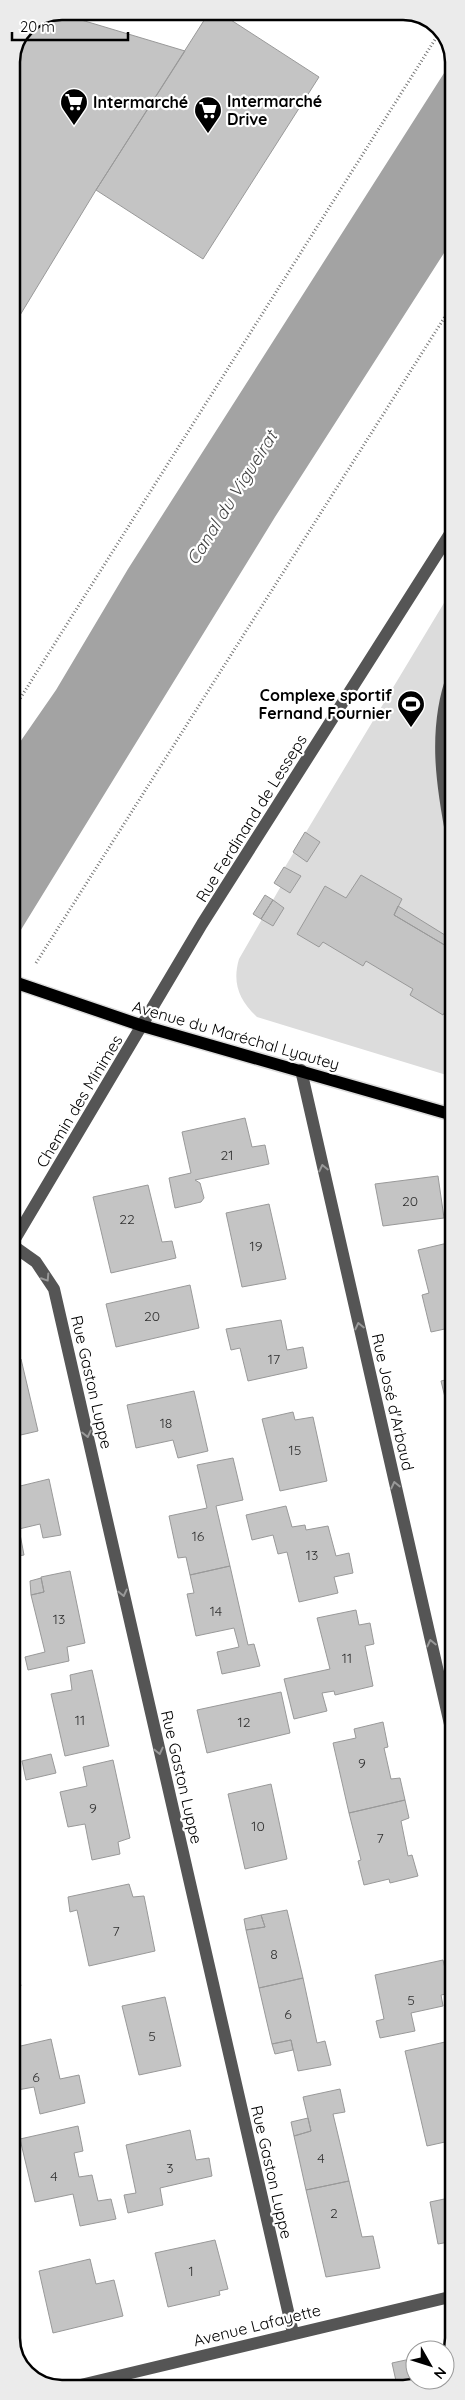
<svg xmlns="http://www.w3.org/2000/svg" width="465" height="2400" viewBox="0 0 465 2400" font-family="Quicksand,sans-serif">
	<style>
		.green { fill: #dcdcdc }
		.water { fill: #a3a3a3 }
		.building { fill: #c4c4c4; stroke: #999 }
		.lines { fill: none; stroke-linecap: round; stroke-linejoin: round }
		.major-casing { stroke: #dbdbdb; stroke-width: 15 }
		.path { stroke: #777; stroke-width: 3; stroke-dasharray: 1 2.5; stroke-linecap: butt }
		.minor { stroke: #555; stroke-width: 12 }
		.major { stroke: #000; stroke-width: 12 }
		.oneway { stroke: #999 }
		.labels { text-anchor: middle; stroke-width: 4.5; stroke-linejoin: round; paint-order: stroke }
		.number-label { font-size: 14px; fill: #313131 }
		.poi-label { font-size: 16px; font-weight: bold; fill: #000; stroke: #fff; text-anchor: start }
		.street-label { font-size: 16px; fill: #000; stroke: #fff }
		.water-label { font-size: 18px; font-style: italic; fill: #444; stroke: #fff }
		.rim { fill: none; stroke: #000; stroke-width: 2.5 }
	</style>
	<rect width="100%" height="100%" fill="#fff"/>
	<!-- green -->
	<path class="green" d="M453 588V1077L257 1017C239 1000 232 983 239 959L281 886 291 892 300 876 285 867Z"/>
	<!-- water -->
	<path class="water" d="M453 59V239L275 517 11 946V755L56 690 128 569Z"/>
	<!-- building -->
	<path class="building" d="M210 11H217L319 77 203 259 96 190Z
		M58 13 185 51 96 190 11 330V62L26 26Z
		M305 832 320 842 307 862 293 852Z
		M284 867 301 876 290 893 274 883Z
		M361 875 402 899 394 915 453 950V998L443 1015 410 995 413 989 366 961 363 966 323 942 319 947 297 934 325 886 346 898Z
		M265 895 273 900 261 919 253 914Z
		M273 900 284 908 273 926 261 919Z
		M398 906 453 940V950L394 915Z
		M245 1118 252 1147 265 1145 269 1164 195 1180 200 1183 204 1198 201 1202 175 1208 169 1178 191 1173 182 1132Z
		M438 1176 444 1218 383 1226 375 1184Z
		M148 1185 162 1242 172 1241 176 1258 111 1273 93 1197Z
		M269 1204 286 1279 242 1287 226 1213Z
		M454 1223V1242H452L447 1225Z
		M452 1242H454V1327L431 1332 422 1295 429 1293 418 1250Z
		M190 1285 199 1328 116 1347 106 1304Z
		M281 1320 287 1350 303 1347 307 1368 248 1381 240 1348 231 1350 226 1329Z
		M21 1359 38 1431 12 1437V1361Z
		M454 1378V1434L441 1381Z
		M194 1391 208 1451 178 1458 173 1440 136 1448 127 1405Z
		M293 1412 295 1420 313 1417 327 1481 280 1491 262 1419Z
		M233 1458 243 1500 216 1506 230 1566 190 1575 186 1557 178 1558 169 1516 207 1508 197 1465Z
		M49 1479 61 1535 43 1538 40 1524 19 1529 24 1555 12 1557V1488Z
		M286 1506 292 1527 305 1525 306 1530 328 1526 336 1556 349 1553 353 1573 334 1577 338 1593 299 1602 287 1552 278 1554 273 1535 252 1540 246 1515Z
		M230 1566 248 1645 254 1644 260 1666 222 1674 217 1652 239 1647 234 1628 196 1636 187 1594 194 1593 190 1575Z
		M70 1571 85 1643 67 1647 69 1661 28 1670 25 1657 45 1652 31 1595 44 1592 41 1577Z
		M41 1578 44 1592 31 1595 30 1581Z
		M356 1610 359 1625 370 1623 374 1644 365 1646 373 1686 335 1695 334 1691 322 1693 327 1711 294 1719 284 1679 330 1669 317 1618Z
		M92 1670 109 1746 65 1756 51 1694 72 1690 70 1675Z
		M281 1692 290 1733 207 1753 197 1710Z
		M383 1722 388 1747 384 1748 391 1779 400 1778 405 1800 349 1813 333 1743 356 1738 354 1729Z
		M51 1754 56 1773 26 1780 22 1761Z
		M113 1760 130 1838 118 1842 120 1854 92 1860 85 1824 68 1827 60 1792 87 1786 83 1767Z
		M271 1784 287 1859 245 1869 228 1794Z
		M405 1800 409 1818 401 1821 408 1856 412 1855 418 1876 390 1883 389 1879 364 1885 358 1861 361 1860 349 1813Z
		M129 1884 133 1897 144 1896 155 1951 89 1966 77 1910 70 1912 68 1897Z
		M287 1910 303 1978 259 1988 246 1930 265 1927 261 1915Z
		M261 1915 265 1927 246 1930 244 1919Z
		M12 1948 21 1986 12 1989Z
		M443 1960 451 1993 441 1995 443 2006 411 2013 415 2031 380 2038 376 2021 384 2019 375 1975Z
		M303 1978 317 2043 325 2041 331 2065 298 2071 291 2040 272 2044 259 1988Z
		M165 1997 181 2066 139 2075 122 2006Z
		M51 2039 60 2079 79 2075 85 2103 40 2114 34 2087 12 2091V2048Z
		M291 2040 293 2050 275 2054 272 2044Z
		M454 2040V2140L427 2146 405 2051Z
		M340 2089 345 2112 333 2114 349 2181 306 2190 294 2136 311 2131 303 2097Z
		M308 2118 311 2131 294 2136 291 2122Z
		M78 2126 83 2151 74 2153 79 2177 92 2175 98 2201 111 2199 116 2219 80 2226 73 2194 35 2202 20 2139Z
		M190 2130 196 2160 209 2158 212 2176 160 2188 163 2205 128 2213 124 2195 136 2193 126 2145Z
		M349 2181 362 2237 373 2236 380 2268 326 2277 306 2190Z
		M454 2197V2241L438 2244 430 2202Z
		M215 2240 228 2289 219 2291 220 2295 168 2307 155 2253Z
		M90 2259 96 2284 114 2280 123 2316 53 2333 39 2271Z
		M415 2358V2380H425L409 2388H376L375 2385 396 2381 392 2363Z"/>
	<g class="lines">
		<!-- major casing -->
		<g class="major-casing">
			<path id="major" d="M11 981 143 1026 453 1115"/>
		</g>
		<!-- path -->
		<path class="path" d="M11 713 441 30
			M36 963 453 304"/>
		<!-- minor -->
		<path class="minor" d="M453 675C433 729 442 787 453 842
			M301 1070 454 1742
			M12 1244 202 924 453 529
			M12 1245 36 1262 54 1289 293 2333
			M68 2388 454 2296"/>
		<!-- major -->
		<use href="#major" class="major"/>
	</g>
	<!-- one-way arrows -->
	<defs><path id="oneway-chevron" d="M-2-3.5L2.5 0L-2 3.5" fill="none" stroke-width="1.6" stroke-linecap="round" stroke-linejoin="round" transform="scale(1.25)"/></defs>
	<g class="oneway">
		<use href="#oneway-chevron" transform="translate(323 1168) rotate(-103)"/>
		<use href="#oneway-chevron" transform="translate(46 1278) rotate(57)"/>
		<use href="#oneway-chevron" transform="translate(359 1326) rotate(-103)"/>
		<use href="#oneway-chevron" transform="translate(87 1434) rotate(77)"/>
		<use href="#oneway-chevron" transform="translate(395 1485) rotate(-103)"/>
		<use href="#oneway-chevron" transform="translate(123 1593) rotate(77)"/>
		<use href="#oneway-chevron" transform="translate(431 1643) rotate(-103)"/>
		<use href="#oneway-chevron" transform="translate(159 1751) rotate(77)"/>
	</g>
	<!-- icons -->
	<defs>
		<g id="supermarket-pin" transform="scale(1.4375)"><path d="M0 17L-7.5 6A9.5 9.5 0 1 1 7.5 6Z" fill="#000" stroke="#fff"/><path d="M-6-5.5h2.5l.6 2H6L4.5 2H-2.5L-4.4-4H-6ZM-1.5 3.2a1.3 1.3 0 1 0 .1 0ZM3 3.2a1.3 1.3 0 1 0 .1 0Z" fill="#fff"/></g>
		<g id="stadium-pin" transform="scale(1.4375)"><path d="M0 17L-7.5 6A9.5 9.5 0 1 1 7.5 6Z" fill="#000" stroke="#fff"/><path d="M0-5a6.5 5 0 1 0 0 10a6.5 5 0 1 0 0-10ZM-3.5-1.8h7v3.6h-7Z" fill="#fff"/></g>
	</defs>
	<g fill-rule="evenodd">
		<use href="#supermarket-pin" x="74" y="102"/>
		<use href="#supermarket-pin" x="208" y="110"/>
		<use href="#stadium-pin" x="411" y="704"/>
	</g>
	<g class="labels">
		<!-- number labels -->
		<g class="number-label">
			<text x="227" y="1160">21</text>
			<text x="410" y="1206">20</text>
			<text x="127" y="1224">22</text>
			<text x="256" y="1251">19</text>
			<text x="152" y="1321">20</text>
			<text x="274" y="1364">17</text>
			<text x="166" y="1428">18</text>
			<text x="295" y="1455">15</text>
			<text x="198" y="1541">16</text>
			<text x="312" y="1560">13</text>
			<text x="216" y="1616">14</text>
			<text x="59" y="1624">13</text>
			<text x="347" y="1663">11</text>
			<text x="80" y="1725">11</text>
			<text x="244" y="1727">12</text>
			<text x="362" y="1768">9</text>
			<text x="93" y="1813">9</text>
			<text x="258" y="1831">10</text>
			<text x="380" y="1843">7</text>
			<text x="116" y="1936">7</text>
			<text x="274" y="1959">8</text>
			<text x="411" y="2005">5</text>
			<text x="288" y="2019">6</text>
			<text x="152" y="2041">5</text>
			<text x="36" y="2082">6</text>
			<text x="321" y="2163">4</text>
			<text x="170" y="2173">3</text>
			<text x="54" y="2181">4</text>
			<text x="334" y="2218">2</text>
			<text x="191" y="2276">1</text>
		</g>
		<!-- poi labels -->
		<g class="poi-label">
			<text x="227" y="107">Intermarché<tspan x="227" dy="18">Drive</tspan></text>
			<text x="93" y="108">Intermarché</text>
			<text x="392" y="701" text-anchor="end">Complexe sportif<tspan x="392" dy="18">Fernand Fournier</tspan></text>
		</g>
		<!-- street labels -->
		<g class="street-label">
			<text transform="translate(251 818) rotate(-58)" y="6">Rue Ferdinand de Lesseps</text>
			<text transform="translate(236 1035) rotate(16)" y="6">Avenue du Maréchal Lyautey</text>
			<text transform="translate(79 1101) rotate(-59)" y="6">Chemin des Minimes</text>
			<text transform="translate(92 1382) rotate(77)" y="6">Rue Gaston Luppe</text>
			<text transform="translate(393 1402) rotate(77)" y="6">Rue José d'Arbaud</text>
			<text transform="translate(182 1777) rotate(77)" y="6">Rue Gaston Luppe</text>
			<text transform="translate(272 2172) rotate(77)" y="6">Rue Gaston Luppe</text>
			<text transform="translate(257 2325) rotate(-14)" y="6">Avenue Lafayette</text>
		</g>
		<!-- water labels -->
		<g class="water-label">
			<text transform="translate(232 498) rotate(-58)" y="6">Canal du Vigueirat</text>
		</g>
	</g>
	<!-- crop -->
	<path d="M0 0H465V2400H0ZM62 20H403A42 42 0 0 1 445 62V2338A42 42 0 0 1 403 2380H62A42 42 0 0 1 20 2338V62A42 42 0 0 1 62 20Z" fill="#ebebeb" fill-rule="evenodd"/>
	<path class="rim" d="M62 20H403A42 42 0 0 1 445 62V2338A42 42 0 0 1 403 2380H62A42 42 0 0 1 20 2338V62A42 42 0 0 1 62 20Z"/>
	<!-- north arrow -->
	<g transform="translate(430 2365) rotate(129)"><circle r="24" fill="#ffffff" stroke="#999999"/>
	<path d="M0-4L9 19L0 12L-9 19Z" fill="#000000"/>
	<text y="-8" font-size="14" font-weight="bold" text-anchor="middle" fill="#000000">N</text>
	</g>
	<!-- scale -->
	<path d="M12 32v8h116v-8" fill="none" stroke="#000000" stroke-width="2.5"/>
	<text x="20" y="32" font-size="15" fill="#000000" stroke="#ffffff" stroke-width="4" paint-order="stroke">20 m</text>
</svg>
